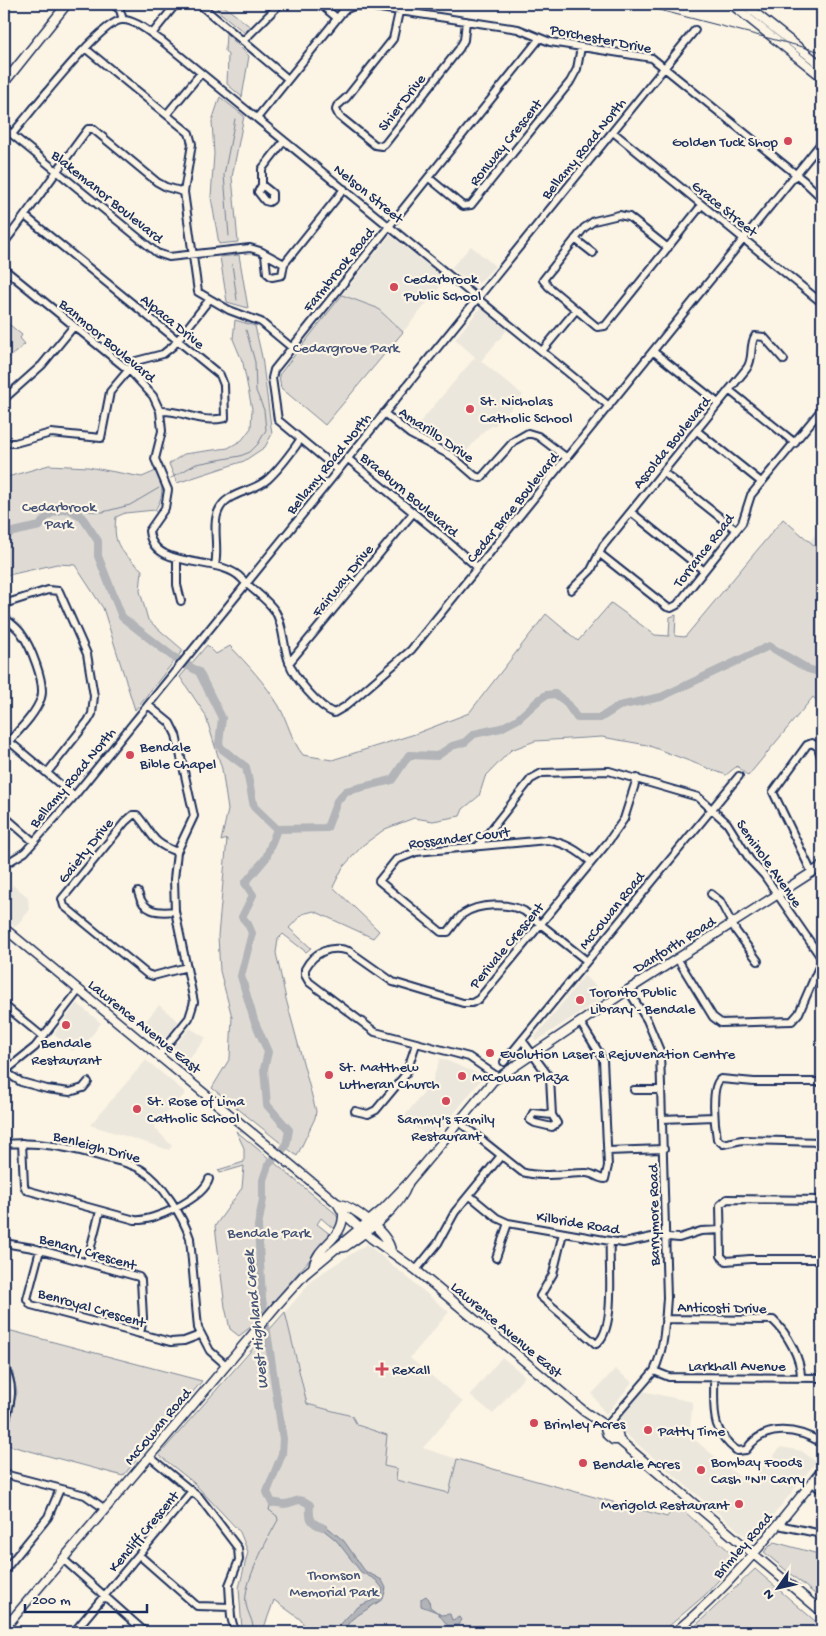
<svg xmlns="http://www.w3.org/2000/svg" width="826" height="1636" viewBox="0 0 826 1636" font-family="'Gochi Hand',sans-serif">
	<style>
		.built { fill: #ece7dc }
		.green { fill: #dfdbd4; stroke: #7d8599 }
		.water { fill: #b2b4b8; stroke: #767f94 }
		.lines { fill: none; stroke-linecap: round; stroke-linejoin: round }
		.stream { stroke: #767f94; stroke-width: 1 }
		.river { stroke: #b2b4b8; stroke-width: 8 }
		.minor-casing { stroke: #1b2f5e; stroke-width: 10 }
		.major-casing { stroke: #1b2f5e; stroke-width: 11 }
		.minor { stroke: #fcf5e5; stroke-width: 6 }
		.major { stroke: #fcf5e5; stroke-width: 8 }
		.rail { stroke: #1b2f5e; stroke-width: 1 }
		.poi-dot { fill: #d1495b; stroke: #fcf5e5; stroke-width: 2 }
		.labels { text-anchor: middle; stroke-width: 4.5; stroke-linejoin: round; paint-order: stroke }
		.street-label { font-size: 15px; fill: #1b2f5e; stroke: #fcf5e5 }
		.poi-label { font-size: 15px; fill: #1b2f5e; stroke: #fcf5e5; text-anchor: start }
		.park-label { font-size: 15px; fill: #425176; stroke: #fcf5e5 }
		.water-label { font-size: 16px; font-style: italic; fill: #485779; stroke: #fcf5e5 }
	</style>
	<rect width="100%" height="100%" fill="#fcf5e5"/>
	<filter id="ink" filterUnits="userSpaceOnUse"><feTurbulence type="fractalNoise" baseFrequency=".02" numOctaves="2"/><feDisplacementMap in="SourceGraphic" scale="10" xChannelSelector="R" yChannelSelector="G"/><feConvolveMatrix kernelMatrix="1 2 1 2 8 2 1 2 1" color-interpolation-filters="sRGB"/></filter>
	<g filter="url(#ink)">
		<!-- built -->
		<path class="built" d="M390 235 446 280 403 332 377 308 342 295Z
			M471 246 495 266 475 287 451 268Z
			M481 307 507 330 481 361 523 395 497 424 485 430 464 454 416 427 475 357 455 339Z
			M822 526V552L809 542Z
			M13 885 28 897 29 911 15 927 4 918V898Z
			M584 976 595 985 604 997 536 1041 534 1038Z
			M77 1003 101 1023 87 1042 72 1051 54 1034Z
			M159 1005 179 1022 161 1042 141 1027Z
			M190 1028 206 1038 185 1064 170 1051Z
			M440 1058 484 1076 433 1140 403 1118 432 1082Z
			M146 1060 186 1093 154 1127 172 1146 169 1150 90 1125Z
			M367 1244 449 1312 410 1358 463 1402 423 1448 457 1459 449 1493 395 1480 383 1466 387 1435 357 1425 352 1416 307 1404 285 1312 314 1278Z
			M502 1357 525 1376 493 1414 470 1395Z
			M615 1369 632 1382 606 1415 592 1394Z
			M642 1391 693 1402 689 1435 748 1484 781 1447 802 1451 816 1462 752 1542 615 1425Z"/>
		<!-- green -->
		<path class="green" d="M218 4H225L224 6 252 28 246 34 217 10Z
			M226 33 249 56 242 97 227 84 228 55 225 51Z
			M220 97 244 116 232 177 238 242 219 244 211 197 214 154 212 121Z
			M239 255 248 308 227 302 220 257Z
			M342 295 377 308 403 332 325 425 281 388 279 375Z
			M4 320 22 335 20 338 25 344 4 362Z
			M235 320 255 326 262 357 272 434 265 447 244 461 177 483 169 464 184 454 228 448 242 440 251 428 252 409 243 363 233 339Z
			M49 465 88 467 142 477 156 471C164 486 164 496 155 510L125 513 116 517C112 546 122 552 142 570L140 591 148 620 183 650 135 710 103 608 75 565 57 564 4 576V478Z
			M783 519 822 552V706L813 697 748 776 737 766 726 775 647 745 602 737 535 741 511 750 485 777 479 796 463 809 460 816 433 821 414 818 385 829 363 845 343 867 333 887 379 931 373 938 314 911 302 914 289 928 311 948 306 952 283 934 278 939 276 953 286 999 316 1111 315 1118 297 1156 212 1088 230 1058 232 1017 220 971 218 936 227 839 221 841 228 810 222 769 205 714 180 677 207 645 216 654 230 646C248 665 265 683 279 706 288 722 291 740 303 755L332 760 415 734 469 713 546 614 578 641 611 603 655 635 669 636 670 617 676 615 675 636 685 637Z
			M236 1131 335 1213 340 1221 335 1230 321 1218 317 1224 331 1235 252 1326 239 1336 230 1329 225 1307 215 1226 242 1188 244 1166 220 1173 218 1170 244 1162V1148Z
			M285 1312 307 1404 352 1416 357 1425 387 1435 384 1466 397 1469 396 1480 449 1493 457 1459 667 1517 676 1504 738 1559 705 1595 662 1632H309L300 1619 274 1600 265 1625 258 1632H245L242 1630 239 1588 248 1552 240 1532 194 1483 159 1455Z
			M4 1329 202 1381 123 1476 4 1444 17 1392 12 1370 4 1358Z
			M774 1542 822 1555V1600L764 1552Z
			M755 1569 822 1627V1632H703L691 1630Z"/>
		<!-- water -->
		<path class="water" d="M325 1525 344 1541 365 1571 382 1580 386 1588 383 1599 352 1619 342 1632H336C341 1623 349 1614 358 1607 367 1601 379 1601 383 1589L376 1580 361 1572 336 1540 321 1528Z
			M426 1596 429 1599 430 1607 441 1615 450 1614 452 1620 460 1617 462 1620 458 1625 448 1626 437 1612 421 1606V1599Z"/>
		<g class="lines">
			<!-- stream -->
			<path class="stream" d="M229 236 224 175 235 119
				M232 264 237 300
				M171 478 196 464 240 456 250 452 258 444 266 430 264 410 256 391 255 362 246 330
				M74 510 103 512 130 505 159 488
				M253 1626C252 1618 247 1612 246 1604 242 1585 268 1538 278 1520L277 1516 269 1510 271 1502"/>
			<!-- river -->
			<path class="river" d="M4 534 40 526C47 512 55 511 69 509L82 517 98 541V556L122 617 172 656 199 672 222 718 219 744 222 749 246 767 254 807 277 829
				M277 829 266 858 245 883 253 895 242 917 248 924 252 933 241 976 254 1020 268 1052 264 1069 267 1105 289 1130 286 1146 268 1165 263 1180V1199L258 1226 262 1298 283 1439 282 1454 267 1492 272 1503C277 1502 280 1504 284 1504 295 1504 297 1495 310 1505 309 1518 310 1523 322 1527
				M277 829 327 828 337 801 346 791 392 780 409 755 437 756 452 746 465 742 474 734 501 728 518 719 540 699 546 695 555 694 565 701 577 718H600L619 706 661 697 769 646 808 669 822 673"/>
			<!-- minor casing -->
			<g class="minor-casing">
				<path id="minor" d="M113 4 120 10 123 20
					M199 4 288 79
					M320 4 337 18
					M399 12 393 39 347 97 337 106 336 110 339 116 375 145 382 146 385 144 459 49 464 40 466 21
					M152 34 176 4
					M243 41 280 4
					M86 49 189 133 192 144 184 192 198 292 229 310 261 322 291 347
					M167 114 201 73
					M257 118 344 10 354 6H367L518 29 550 42 652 58 803 180 822 198
					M4 128 157 253 169 257 250 248 260 251 284 264 344 189
					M613 132 822 303
					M12 134C29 115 101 20 122 20 135 19 151 34 162 41L609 406
					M429 178 463 206 471 205 570 82 577 69 581 47
					M262 185V169L284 141
					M262 185 272 193V200L269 202 265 201 258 192Z
					M25 216 220 375 224 385 225 418C197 424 186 410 160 411
					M575 239 593 253
					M4 243C33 206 59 167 88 129H93L157 182 166 187 184 192
					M668 248 629 217 619 215 594 221 584 228 543 280 549 287 597 327 605 326 701 206
					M265 255 267 273 272 277 282 275 284 264
					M4 269 132 373 153 396 160 411 162 431 155 459 168 490 165 508 149 531C153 572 220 554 242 579 252 590 266 598 275 611 284 625 283 647 289 662 294 678 319 707 334 713L346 706 411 650 822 142
					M542 351 576 310
					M654 352 718 403
					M729 390 795 443
					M4 399 42 365 74 326
					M384 413 410 434 452 456 475 476 481 478 514 441 528 433 538 436 567 458
					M697 431 761 482
					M4 443H15L51 433 101 438 110 392 136 361 163 354 173 346 209 300
					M347 458 443 537 478 568
					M338 470 278 420 272 378 274 370 540 38
					M663 472 736 530
					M631 512 703 570
					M600 554 667 607 671 608 677 605 742 523 751 495 822 409
					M177 559V585L181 601
					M215 565C219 548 212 526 218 512 226 491 253 493 268 479 280 468 291 453 300 440
					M571 590 591 570 603 546 747 368C754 358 749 346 755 336L764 337 784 360
					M4 604 48 590 59 591 87 654 94 696 92 714 88 721 47 773
					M4 617C10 623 16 626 21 633 30 645 46 683 41 698 35 716 16 733 4 747
					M289 663 413 513
					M148 705 170 723 176 735 194 816 177 852 174 879 175 911 194 1002 189 1018 159 1055
					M4 737 74 796
					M4 816 34 842
					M478 846 531 779 542 773 609 771 698 797 727 823 750 860 764 875 822 959
					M177 852C150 842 154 835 137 815H133L125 822 62 899 64 906 147 974 153 976 187 967
					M4 865 25 852 71 800 695 30
					M812 873 773 792 807 745 812 743 818 747 822 760
					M138 892C143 912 157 913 175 911
					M711 894 720 901 736 931 758 961
					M677 958 713 1017 721 1023 792 1021 799 1013 822 960
					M587 961 524 911C508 903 479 903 463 914 457 919 453 926 448 932H441L379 881 396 860 416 852 547 840C566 843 577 850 591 862
					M4 1005 43 1037
					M522 1040 550 1078 552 1115 557 1123 552 1127 535 1123 530 1120 533 1113 552 1115
					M504 1062 739 776
					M4 1071 21 1082 47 1089 70 1092 83 1088 88 1082
					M4 1072 35 1047 79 990
					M498 1077 469 1057 375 1032 309 982 305 975V969C314 952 330 945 349 951L393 982 463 1003H472L479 999 608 842 624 819 637 778
					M822 1082H754L721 1079C710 1085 715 1127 717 1139L723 1144 742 1140 822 1142
					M634 1090H661
					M355 1111 368 1114 376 1110 406 1074 416 1044
					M662 1119 714 1117
					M458 1121 522 1172C541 1178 566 1173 586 1173 594 1173 598 1179 605 1179L608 1166 603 1059 580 1022
					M22 1143 24 1185 26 1190 135 1220C153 1222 204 1198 209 1179
					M4 1144C39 1141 72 1148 106 1158 118 1161 131 1163 142 1170 162 1182 183 1217 190 1238L198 1328 210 1351 226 1365
					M607 1151 664 1149
					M469 1195 497 1218 508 1223 610 1241 623 1243 657 1236 679 1238 701 1231 721 1230
					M822 1200 727 1199 720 1205 721 1256 726 1261 750 1259H822
					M563 1233 553 1274 540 1296 596 1344C617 1330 608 1264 610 1241
					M4 1243 33 1248 139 1277 141 1280 143 1318 140 1334
					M40 1250 27 1299 31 1305 171 1342 184 1341 200 1335
					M496 1258 508 1223
					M87 1262 100 1211
					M416 1270 438 1243 455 1212 500 1157
					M665 1319 773 1320C787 1333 801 1358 801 1377
					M4 1368C17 1387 9 1407 4 1428
					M654 1371 669 1377 822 1378
					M714 1378C715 1410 709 1429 737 1451L746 1450C764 1423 797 1428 822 1443
					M605 1428 654 1371C665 1348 665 1322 667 1298L660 1051 647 1020 628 990
					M150 1457 200 1498 238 1548 239 1560 229 1585 231 1617 235 1632
					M4 1474 85 1495 105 1509
					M812 1482 822 1491
					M778 1525 822 1534
					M139 1555 197 1606 231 1607
					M63 1559 145 1632
					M4 1571 48 1517 60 1489
					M74 1632 192 1491"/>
			</g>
			<!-- major casing -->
			<g class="major-casing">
				<path id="major" d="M731 4 822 77
					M744 4 822 66
					M4 83 67 4
					M4 928 337 1203 343 1213 371 1238 416 1270 585 1412 618 1434 619 1440 822 1612
					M337 1203C354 1207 389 1233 391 1251
					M338 1248 345 1247C368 1231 398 1211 408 1184
					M313 1267C319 1242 344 1240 343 1213
					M605 1428 607 1435 613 1440H619
					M4 1629 278 1304 304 1275 382 1210 408 1183 493 1081 628 990 822 866
					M675 1632C732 1585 776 1527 822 1470"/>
			</g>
			<!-- minor -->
			<use href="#minor" class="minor"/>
			<!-- major -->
			<use href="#major" class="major"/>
			<!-- rail -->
			<path class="rail" d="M636 4 822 52"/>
		</g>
	</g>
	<!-- markers -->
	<g class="poi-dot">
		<circle cx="788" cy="141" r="5"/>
		<circle cx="394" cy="287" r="5"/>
		<circle cx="470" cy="409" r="5"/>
		<circle cx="130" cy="755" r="5"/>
		<circle cx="580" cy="1000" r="5"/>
		<circle cx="66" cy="1025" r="5"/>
		<circle cx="490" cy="1053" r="5"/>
		<circle cx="329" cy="1075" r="5"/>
		<circle cx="462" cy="1076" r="5"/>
		<circle cx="446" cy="1101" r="5"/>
		<circle cx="137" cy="1109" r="5"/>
		<path d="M379.5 1361.5h5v5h5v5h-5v5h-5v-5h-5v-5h5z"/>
		<circle cx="534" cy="1423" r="5"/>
		<circle cx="648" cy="1430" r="5"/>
		<circle cx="583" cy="1463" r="5"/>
		<circle cx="701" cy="1470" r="5"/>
		<circle cx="739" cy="1504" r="5"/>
	</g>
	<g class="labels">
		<!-- street labels -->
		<g class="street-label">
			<text transform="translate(601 38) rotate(11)" y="5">Porchester Drive</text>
			<text transform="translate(401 102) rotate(-52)" y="5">Shier Drive</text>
			<text transform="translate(505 142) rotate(-51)" y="5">Ronway Crescent</text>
			<text transform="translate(583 148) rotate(-51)" y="5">Bellamy Road North</text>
			<text transform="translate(369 193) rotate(39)" y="5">Nelson Street</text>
			<text transform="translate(108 196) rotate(39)" y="5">Blakemanor Boulevard</text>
			<text transform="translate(725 208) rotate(39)" y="5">Grace Street</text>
			<text transform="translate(338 269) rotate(-51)" y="5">Farmbrook Road</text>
			<text transform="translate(173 321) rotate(39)" y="5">Alpaca Drive</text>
			<text transform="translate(108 340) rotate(40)" y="5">Banmoor Boulevard</text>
			<text transform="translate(437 434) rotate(34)" y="5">Amarillo Drive</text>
			<text transform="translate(671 442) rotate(-51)" y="5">Ascolda Boulevard</text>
			<text transform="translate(328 463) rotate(-51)" y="5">Bellamy Road North</text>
			<text transform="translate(410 494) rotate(40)" y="5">Braeburn Boulevard</text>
			<text transform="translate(512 507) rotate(-51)" y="5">Cedar Brae Boulevard</text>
			<text transform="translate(703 550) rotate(-52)" y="5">Torrance Road</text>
			<text transform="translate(342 580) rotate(-51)" y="5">Fairway Drive</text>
			<text transform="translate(72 777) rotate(-50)" y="5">Bellamy Road North</text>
			<text transform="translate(459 837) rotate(-7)" y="5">Rossander Court</text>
			<text transform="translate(85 850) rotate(-51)" y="5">Gaiety Drive</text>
			<text transform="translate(770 863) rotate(55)" y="5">Seminole Avenue</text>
			<text transform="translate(611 910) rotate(-51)" y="5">McCowan Road</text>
			<text transform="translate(674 944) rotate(-32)" y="5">Danforth Road</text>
			<text transform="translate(506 945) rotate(-50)" y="5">Perivale Crescent</text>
			<text transform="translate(145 1026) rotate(39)" y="5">Lawrence Avenue East</text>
			<text transform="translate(97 1146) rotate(15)" y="5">Benleigh Drive</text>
			<text transform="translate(653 1215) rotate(-91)" y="5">Barrymore Road</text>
			<text transform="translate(578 1222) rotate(9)" y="5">Kilbride Road</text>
			<text transform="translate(88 1251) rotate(16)" y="5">Benary Crescent</text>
			<text transform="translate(92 1307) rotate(16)" y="5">Benroyal Crescent</text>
			<text transform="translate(722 1307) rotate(1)" y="5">Anticosti Drive</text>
			<text transform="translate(507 1329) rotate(40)" y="5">Lawrence Avenue East</text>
			<text x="737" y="1370">Larkhall Avenue</text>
			<text transform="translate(157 1426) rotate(-50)" y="5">McCowan Road</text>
			<text transform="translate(143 1531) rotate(-50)" y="5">Kencliff Crescent</text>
			<text transform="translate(742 1545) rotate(-49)" y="5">Brimley Road</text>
		</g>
		<!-- poi labels -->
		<g class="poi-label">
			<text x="778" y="146" text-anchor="end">Golden Tuck Shop</text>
			<text x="404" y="283">Cedarbrook<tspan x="404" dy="17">Public School</tspan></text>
			<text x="480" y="405">St. Nicholas<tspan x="480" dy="17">Catholic School</tspan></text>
			<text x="140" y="751">Bendale<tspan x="140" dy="17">Bible Chapel</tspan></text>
			<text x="590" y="996">Toronto Public<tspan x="590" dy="17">Library - Bendale</tspan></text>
			<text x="66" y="1047" text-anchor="middle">Bendale<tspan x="66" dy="17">Restaurant</tspan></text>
			<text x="500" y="1058">Evolution Laser &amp; Rejuvenation Centre</text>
			<text x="339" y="1071">St. Matthew<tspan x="339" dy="17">Lutheran Church</tspan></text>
			<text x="472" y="1081">McCowan Plaza</text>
			<text x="147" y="1105">St. Rose of Lima<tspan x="147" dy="17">Catholic School</tspan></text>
			<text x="446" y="1123" text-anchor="middle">Sammy's Family<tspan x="446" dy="17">Restaurant</tspan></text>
			<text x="392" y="1374">Rexall</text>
			<text x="544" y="1428">Brimley Acres</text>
			<text x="658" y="1435">Patty Time</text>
			<text x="711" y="1466">Bombay Foods<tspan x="711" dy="17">Cash "N" Carry</tspan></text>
			<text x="593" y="1468">Bendale Acres</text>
			<text x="729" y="1509" text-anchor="end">Merigold Restaurant</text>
		</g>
		<!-- park labels -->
		<g class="park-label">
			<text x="346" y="352">Cedargrove Park</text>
			<text x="59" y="511">Cedarbrook<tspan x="59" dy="17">Park</tspan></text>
			<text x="269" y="1237">Bendale Park</text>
			<text x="334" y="1579">Thomson<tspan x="334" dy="17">Memorial Park</tspan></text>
		</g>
		<!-- water labels -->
		<g class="water-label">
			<text transform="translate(254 1320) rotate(-96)" y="6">West Highland Creek</text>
		</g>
	</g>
	<!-- margin -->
	<rect width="826" height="1636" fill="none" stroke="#fcf5e5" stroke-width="20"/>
	<rect x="10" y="10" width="806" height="1616" fill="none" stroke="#1b2f5e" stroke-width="2" filter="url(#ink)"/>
	<!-- north arrow -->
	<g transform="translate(778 1588) rotate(236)" stroke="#fcf5e5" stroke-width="4" paint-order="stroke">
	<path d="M0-4L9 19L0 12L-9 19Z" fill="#1b2f5e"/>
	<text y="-8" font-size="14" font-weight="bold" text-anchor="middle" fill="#1b2f5e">N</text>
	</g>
	<!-- scale -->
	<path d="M25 1604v8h122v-8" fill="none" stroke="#1b2f5e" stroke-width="2.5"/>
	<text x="32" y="1604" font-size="15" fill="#1b2f5e" stroke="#fcf5e5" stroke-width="4" paint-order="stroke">200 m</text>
</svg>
